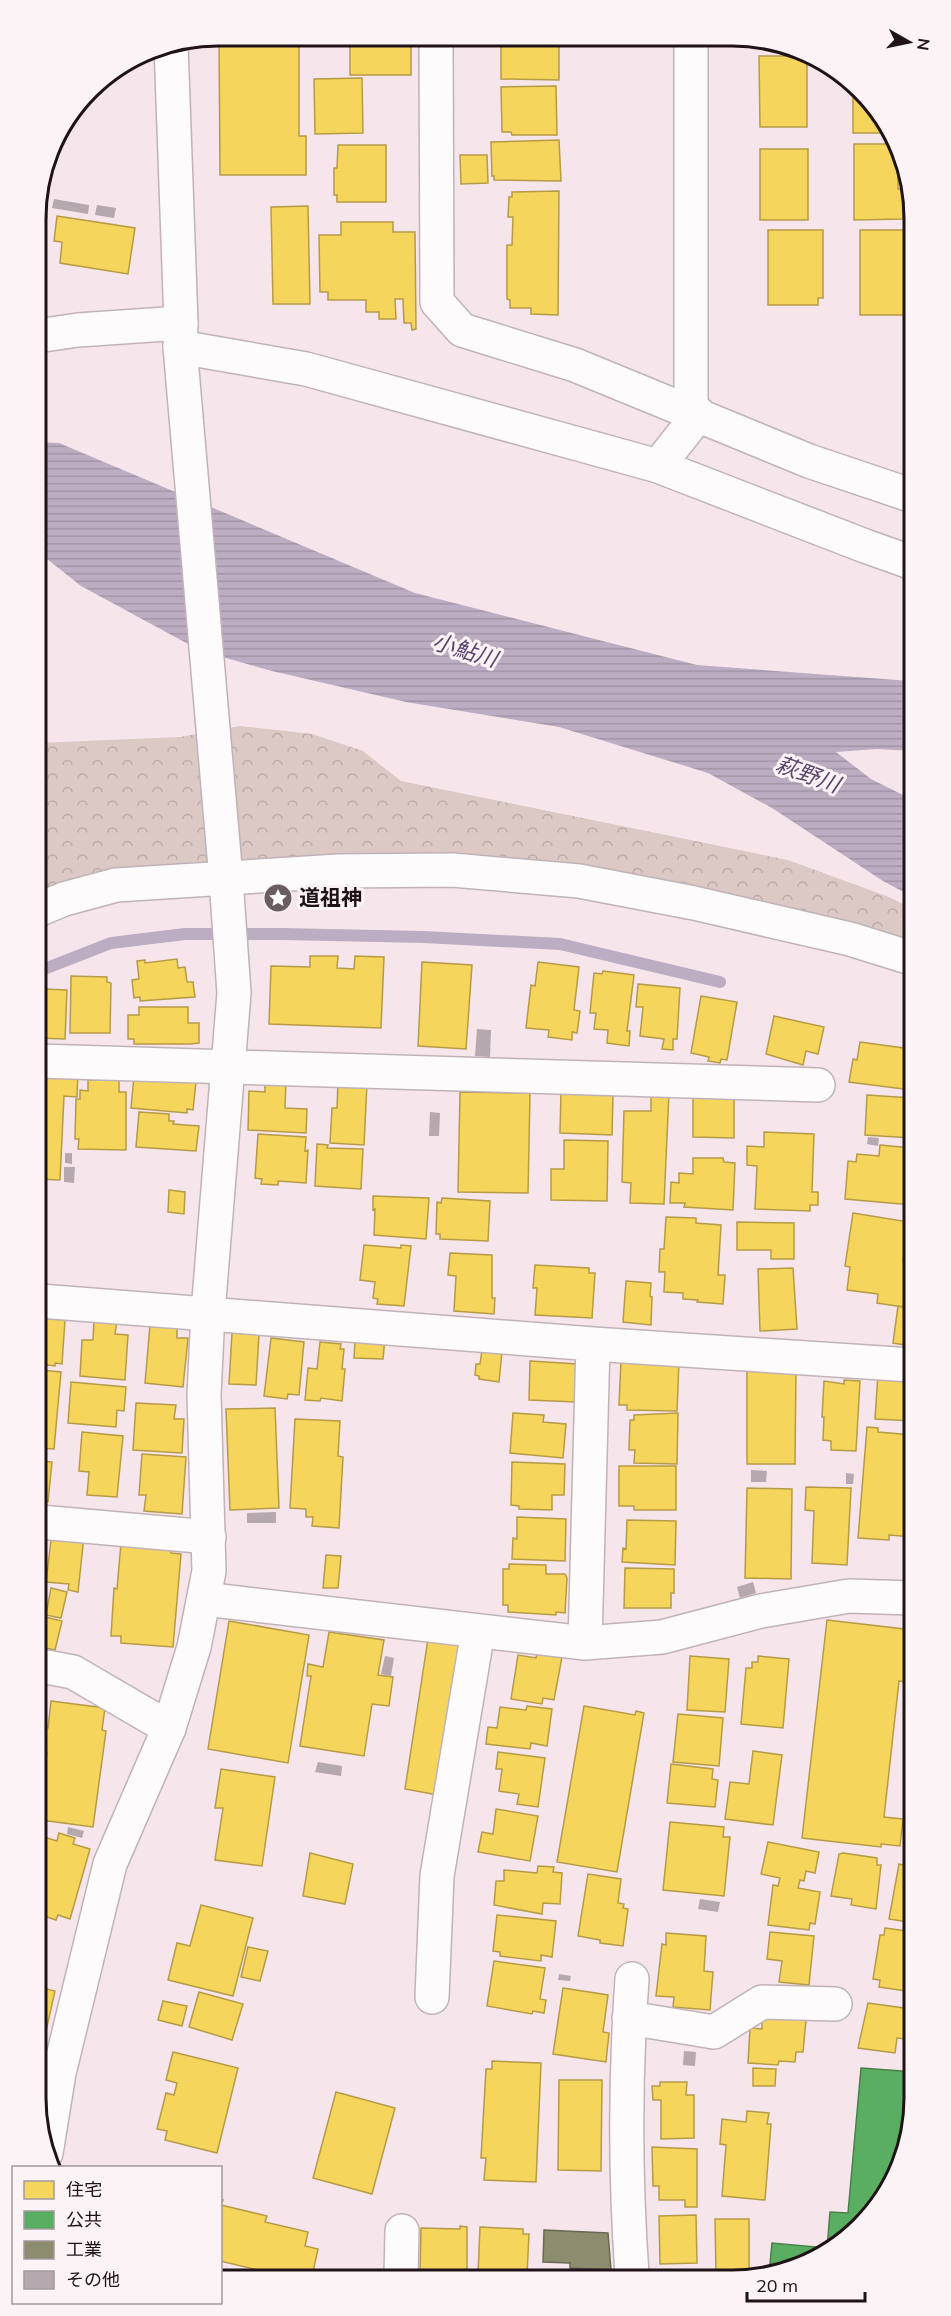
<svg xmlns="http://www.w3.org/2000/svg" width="951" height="2316" viewBox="0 0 951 2316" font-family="Mulish,'Noto Sans JP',sans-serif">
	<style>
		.park { fill: url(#park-crowns) }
		.water { fill: url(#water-rules) }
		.homes { fill: #f6d55c; stroke: #b69b47; stroke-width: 1.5 }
		.public { fill: #5aae61; stroke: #48804b; stroke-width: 1.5 }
		.industry { fill: #8c8c6e; stroke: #6b6854; stroke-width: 1.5 }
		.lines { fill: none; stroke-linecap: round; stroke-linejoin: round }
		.stream { stroke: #bdadc2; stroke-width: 12 }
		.building { fill: #b5a8ae }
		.minor-casing { stroke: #c0b3b7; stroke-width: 36 }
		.tertiary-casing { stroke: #c0b3b7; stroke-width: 36 }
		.minor { stroke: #fefbfc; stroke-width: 33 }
		.tertiary { stroke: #fefbfc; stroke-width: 33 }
		.labels { text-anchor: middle; stroke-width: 6; stroke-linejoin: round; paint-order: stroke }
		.poi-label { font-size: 21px; font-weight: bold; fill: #1f1317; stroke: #fbf3f5; text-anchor: start }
		.water-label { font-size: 22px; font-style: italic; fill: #5b436d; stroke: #fbf3f5 }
		.rim { fill: none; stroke: #1f1317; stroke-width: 3 }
	</style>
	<defs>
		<pattern id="park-crowns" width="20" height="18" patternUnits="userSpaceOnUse" patternTransform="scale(1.5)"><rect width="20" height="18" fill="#dcc9c6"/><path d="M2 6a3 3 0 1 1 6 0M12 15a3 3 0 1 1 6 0" fill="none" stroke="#bcaca9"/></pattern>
		<pattern id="water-rules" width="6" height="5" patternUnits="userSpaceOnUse" patternTransform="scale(1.5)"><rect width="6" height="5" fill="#bdadc2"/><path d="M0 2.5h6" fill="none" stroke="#a294a6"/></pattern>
	</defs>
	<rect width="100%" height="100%" fill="#f6e6eb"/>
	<!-- park -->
	<path class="park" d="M240 726 312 734 363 751 401 781 788 860 889 897 911 908V946L596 872 38 897V743L180 737Z"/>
	<!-- water -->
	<path class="water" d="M37 442 59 443 415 593 697 665 910 681 911 751 877 749 836 752 871 779 911 799V896L883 881 772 808 708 773 559 727 406 702 272 671 201 651 81 586 37 551Z"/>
	<!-- homes -->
	<path class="homes" d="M219 36 299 37V136H306V175H220Z
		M350 37H411V75H350Z
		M501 38H559V80L501 79Z
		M759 56H801L807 58V127H760Z
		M362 78 363 133 315 134 314 79Z
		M853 81 890 127 893 133H853Z
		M556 86 557 135H512L511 132H502L501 87Z
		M559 140 561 181 494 180V176H492L491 142Z
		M854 144H898L902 154V174H898V189H902L903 219 854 220Z
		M338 145H386V202H337V195H334V168H337Z
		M760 149H808V220H760Z
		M460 155H487L488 183 461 184Z
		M559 191 558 315 531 314V308H510V300L507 299V245H512L513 217H508L509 197H512V192Z
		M308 206 310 304H273L271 207Z
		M36 214 47 216 39 268H37Z
		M57 216 135 228 128 274 60 263 62 242 54 241Z
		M341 222H393V232H415L416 329 412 330 411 323H404L403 299H395L396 319H379V312H366V300H328V292H320L319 235H341Z
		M768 230H823V298H818V305H768Z
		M860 230H909V315H860Z
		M310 956H338L337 968 354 969 355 956 384 957 381 1028 269 1024 271 966 310 967Z
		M177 959 178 968 185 967 187 982H193L195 997 140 1001V997L134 998 132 980 139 979 137 961 145 960V963Z
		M422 962 472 965 466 1049 418 1046Z
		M538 962 579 967 574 1010 580 1011 577 1033 572 1032V1040L548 1037 549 1030 526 1028 531 985 535 986Z
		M603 971 634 975 627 1031H630L629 1046 607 1043 608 1030 594 1029 596 1013H590L594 973 602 974Z
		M71 976 107 977V982L111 983 110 1033H70Z
		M638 984 680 988 677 1039H673V1050L662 1049 664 1039 640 1036 643 1007H636Z
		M45 989 67 990 65 1039 39 1038V992Z
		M701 996 737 1002 727 1060 721 1059 720 1063 708 1061 709 1057 691 1053Z
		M139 1007H188V1023H199V1043L190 1044H134V1039H128V1015H139Z
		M774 1016 824 1027 818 1054 806 1051 803 1065 766 1054Z
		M860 1042 911 1049V1090L849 1082 853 1059 857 1060Z
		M78 1071 77 1097 64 1096 60 1180 39 1179V1076Z
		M134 1076 196 1082 193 1110 187 1109V1113L131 1108Z
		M265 1079 286 1080 285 1108 307 1109 306 1133 248 1130 249 1091 265 1092Z
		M88 1080H119V1092H126V1150L78 1149 79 1139H75L76 1099H80V1090L88 1091Z
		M338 1082 367 1083 364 1145 330 1143 332 1108H337Z
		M651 1091 669 1092 664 1204 630 1203 631 1183 622 1182 624 1111H651Z
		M460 1092 530 1093 528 1193 458 1192Z
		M561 1092 613 1094 612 1135 560 1133Z
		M693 1093H734V1138L693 1137Z
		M867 1095 912 1098V1138L865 1135Z
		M139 1112 169 1114V1121H174L173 1124 199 1126 196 1151 136 1147Z
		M764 1132 814 1134 812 1192H818V1205H810V1211L755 1209 757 1166 747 1165V1146L764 1147Z
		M258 1134 306 1137 305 1151 308 1150 306 1183 278 1181V1185L261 1184 262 1179 255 1178Z
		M564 1140 608 1141 607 1201 551 1200V1169H564Z
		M317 1144 328 1145 327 1148 363 1149 361 1189 315 1186Z
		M880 1145 912 1148V1205L845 1199 848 1161 856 1162 857 1154 879 1156Z
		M693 1158H723L724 1162 735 1163 733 1210 684 1207 685 1203H670L671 1182 679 1183V1173L693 1174Z
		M169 1190 185 1192 184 1214 168 1212Z
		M373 1196 429 1198 426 1239 374 1235 375 1209 373 1210Z
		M442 1198 490 1201 488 1241 440 1239V1234H436L437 1202 441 1203Z
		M853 1213 909 1222 903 1261 910 1262 903 1307 877 1303 878 1294 847 1290 850 1267 845 1266Z
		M666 1217 696 1218V1223L721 1225 718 1275H725L723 1304 697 1302 698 1300 683 1299V1293L664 1292 665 1272H659L660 1249H664Z
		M737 1222 794 1223V1259H771V1250H737Z
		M364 1245 401 1248V1245L411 1246 404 1306 377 1304 378 1299 373 1298 375 1282 360 1280Z
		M450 1253 492 1255V1298H495L494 1314 454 1311 456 1276 448 1275Z
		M535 1265 589 1268V1273H595L592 1318 535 1315 537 1288H533Z
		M793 1268 797 1329 760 1331 758 1269Z
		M626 1281 651 1283 650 1296 652 1297 651 1325 623 1322Z
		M909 1296H912V1346L893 1343 898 1306 903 1307 904 1300 908 1301Z
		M40 1315 52 1316 51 1319 65 1320 62 1364 55 1363V1366L40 1364Z
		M94 1320 117 1322 115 1334 128 1335 125 1380 80 1376 82 1340H93Z
		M150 1325 177 1327V1338H188L183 1387 145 1383Z
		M232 1333 259 1334 256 1385 229 1384Z
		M271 1338 304 1342 299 1395 288 1394 287 1399 264 1396Z
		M385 1338 383 1359 354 1358 355 1340Z
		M320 1342 341 1344 340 1349H344L342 1369H345L342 1401 321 1398 320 1401 305 1400 308 1368 317 1369Z
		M482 1350 502 1352 499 1382 479 1379V1376L475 1375 476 1364H480Z
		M530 1361 578 1364 576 1402 529 1400Z
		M621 1361H679L677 1411 627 1410V1405H619Z
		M747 1367 796 1368 795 1464H747Z
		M40 1370 61 1372 54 1449 40 1448Z
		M878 1373 912 1376 913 1421 875 1419Z
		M844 1380 860 1381 856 1451 831 1450V1441L823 1440 824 1417H822L824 1381 844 1384Z
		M71 1382 126 1387 124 1411 117 1410 116 1427 68 1423Z
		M136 1403 176 1405 174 1419H184L182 1453 133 1450Z
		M275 1408 279 1508 230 1510 226 1409Z
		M513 1413 544 1415 543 1422 566 1424 563 1458 510 1453Z
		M678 1413 677 1464 634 1463 635 1450H629L630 1420H634V1415Z
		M295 1419 340 1421 338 1456 343 1457 339 1528 312 1526 313 1517H306V1509L290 1508Z
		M867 1427 878 1428V1432L913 1435V1537L889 1535V1540L858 1538Z
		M82 1432 123 1436 117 1497 87 1495 89 1472 79 1471Z
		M142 1454 186 1457 182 1514 144 1511 146 1495H139Z
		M40 1461 52 1462 48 1502 40 1501Z
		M512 1462 565 1464 564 1495H552V1510L519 1509V1506L511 1505Z
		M619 1466H676V1510H634V1506H619Z
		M806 1487 851 1488 847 1565 812 1563 814 1511 805 1510Z
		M747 1488 792 1489 791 1579 745 1578Z
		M517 1517 566 1519 565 1561 512 1559 513 1538 517 1539Z
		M627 1520 676 1521 675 1565 622 1562 623 1548 626 1549Z
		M52 1532 84 1536 78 1592 68 1590 69 1584 46 1582Z
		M121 1543 171 1548V1553L181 1554 173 1647 121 1643V1636H111L114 1588 117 1589Z
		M326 1555 341 1556 338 1588H323Z
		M509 1564 546 1565V1574H565L567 1578 565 1613 556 1612V1615L508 1612V1605H503V1569H509Z
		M625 1568 674 1569V1593H671V1608H624Z
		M51 1588 67 1592 61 1618 46 1615Z
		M41 1616 62 1621 55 1650 41 1647Z
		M827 1620 913 1630V1683L899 1681 884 1817 903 1819 900 1846 881 1844V1847L802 1838Z
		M229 1621 309 1635 288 1763 208 1749Z
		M329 1632 384 1640 378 1675 393 1677 389 1706 372 1704 364 1756 300 1746 311 1676H307L308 1664 323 1667Z
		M428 1639 462 1645 438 1795 405 1789Z
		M537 1653 562 1657 554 1700 543 1698 542 1704 511 1699 518 1655 536 1658Z
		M690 1656 729 1659 725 1712 687 1710Z
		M758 1656 789 1659 783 1728 741 1724 746 1668H752V1662H758Z
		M51 1701 105 1708 102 1730 106 1731 93 1827 41 1820V1790L47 1752 41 1751V1727L48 1728Z
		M527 1706 552 1709 547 1746 531 1743 530 1749 486 1744 488 1727 497 1728 500 1707 526 1710Z
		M584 1706 635 1715 636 1711 644 1713 617 1872 557 1862Z
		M678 1714 723 1718 719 1766 673 1762Z
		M753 1751 782 1755 773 1825 725 1819 730 1782 749 1784Z
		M498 1752 545 1758 538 1807 517 1804 519 1794 499 1791 502 1769H496Z
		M671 1764 713 1769 712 1779 718 1780 715 1807 667 1803Z
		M221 1769 275 1777 262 1866 215 1860 223 1808H215Z
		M496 1809 538 1816 530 1861 478 1852 482 1832 493 1834Z
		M670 1822 724 1827 723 1837H730L724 1896 663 1890Z
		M59 1833 75 1838 73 1844 90 1849 70 1919 58 1915 56 1920 41 1915V1836L57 1841Z
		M768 1842 819 1852 815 1873 806 1871 804 1881 800 1880 798 1888 820 1892 815 1924 810 1923 809 1930 768 1925 773 1885 778 1886 780 1878 761 1874Z
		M310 1853 353 1864 345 1904 303 1896Z
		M843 1853 877 1858V1865H881L876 1909 851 1905 852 1899 831 1896 839 1854Z
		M904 1863 914 1864V1923L889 1919 899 1864 903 1865Z
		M538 1866 554 1867 553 1872 562 1873 560 1904 543 1903 542 1914 494 1905 496 1881H504V1870L537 1873Z
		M588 1874 621 1879 618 1903 624 1904 623 1908 628 1909 623 1946 600 1943V1940L578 1936Z
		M201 1905 253 1918 233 1996 168 1980 177 1943 190 1946Z
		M497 1915 556 1921 552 1957 541 1955V1961L500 1956V1952L493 1951Z
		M885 1928 914 1932 913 1992 879 1987 880 1980 873 1979 880 1935H884Z
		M770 1932 814 1936 809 1985 779 1982 782 1961 767 1959Z
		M666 1933 706 1936 704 1971 713 1972 710 2010 673 2007 674 1997 656 1996 662 1944 666 1945Z
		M248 1947 268 1951 260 1981 241 1977Z
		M494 1961 545 1968 540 1999 546 2000 544 2013 533 2011 532 2014 487 2006Z
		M42 1988 55 1991 44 2040H42Z
		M563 1988 608 1995 603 2032 609 2033 606 2062 553 2054Z
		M199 1992 243 2004 232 2040 189 2027Z
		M163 2001 187 2006 182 2026 158 2020Z
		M868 2003 911 2009 907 2039 897 2038 895 2053 858 2048Z
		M762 2017 806 2020 803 2052H796L795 2062 779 2061 778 2065 748 2063 750 2028 762 2029Z
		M173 2052 238 2068 217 2153 165 2140 167 2131 157 2129 166 2093 174 2095 177 2083 166 2080Z
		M492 2061 541 2063 536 2182 484 2180 486 2158H481L486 2069H492Z
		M753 2068 776 2069 775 2086H753Z
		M559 2080H602L601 2171 558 2170Z
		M660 2082H687L686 2095H694V2138L661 2139V2100H653L652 2086H660Z
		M336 2092 395 2108 372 2194 313 2178Z
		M747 2111 769 2113 767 2124H771L765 2200 722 2196 726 2145 720 2144 722 2119 746 2122Z
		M652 2147 697 2149V2207H685V2200H659V2186H653Z
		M220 2199 223 2200 221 2205 267 2216 265 2222 308 2232 305 2246 318 2249 313 2272 307 2270 306 2276H284L220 2261Z
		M696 2215 697 2263 660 2264 659 2216Z
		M715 2219H749V2274H716Z
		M460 2226 467 2227V2275H420L421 2228 460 2229Z
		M480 2227 523 2229V2234H529L527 2275H478Z
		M698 2270V2274H661V2272Z"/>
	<!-- public -->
	<path class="public" d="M861 2068 915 2072V2109L905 2157 877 2209 834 2249 780 2274H769L772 2243 827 2248 830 2212 848 2213Z"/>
	<!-- industry -->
	<path class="industry" d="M544 2230 608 2233 611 2270 570 2268V2263L543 2262Z"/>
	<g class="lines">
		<!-- stream -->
		<path class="stream" d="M39 971 111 943 185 934H283L424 937 560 944 720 982"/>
	</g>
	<!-- building -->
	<path class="building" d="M54 199 89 205 88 214 52 208Z
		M97 205 116 208 114 218 95 215Z
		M477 1029 491 1030 490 1057 475 1056Z
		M430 1112 440 1113 439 1136H429Z
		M868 1137 879 1138 878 1146 867 1144Z
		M65 1153H72V1164L65 1163Z
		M64 1167H75L74 1183 64 1182Z
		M751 1470 767 1471 766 1482H751Z
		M846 1473 854 1474 853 1484H846Z
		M276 1512V1523H247V1513Z
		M753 1582 756 1593 740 1598 737 1587Z
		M385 1656 394 1658 391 1676 381 1674Z
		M318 1762 342 1766 341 1776 315 1772Z
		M68 1827 84 1831 82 1838 67 1834Z
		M700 1899 720 1902 718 1912 698 1909Z
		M559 1974 571 1976 570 1981 558 1980Z
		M684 2051 696 2052 695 2066 683 2065Z"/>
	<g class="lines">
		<!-- minor casing -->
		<g class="minor-casing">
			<path id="minor" d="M436 37 437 302 462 330 575 365 809 461 910 495
				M691 39V411
				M37 336 78 330 181 323
				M180 347 306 369 658 466 865 546 910 562
				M658 466 699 414
				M38 910 64 899 116 885 339 871 452 870 579 881 694 903 850 939 911 958
				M39 1061 818 1085
				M40 1301 593 1344 912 1365
				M40 1522 209 1537
				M204 1599 585 1643 662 1637 761 1611 849 1596 913 1598
				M585 1643 593 1344
				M41 1666 73 1672 169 1728
				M432 1997 437 1876 478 1631
				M629 2018 714 2032 762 2002 835 2004
				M632 2275C625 2176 625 2077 632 1979
				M401 2276 402 2231"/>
		</g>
		<!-- tertiary casing -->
		<g class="tertiary-casing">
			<path id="tertiary" d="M46 2153 59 2073 110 1864 169 1728 194 1647 209 1571 204 1395 208 1312 234 993 226 879 180 347 181 323 171 45"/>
		</g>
		<!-- minor -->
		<use href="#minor" class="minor"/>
		<!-- tertiary -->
		<use href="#tertiary" class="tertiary"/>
	</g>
	<!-- icons -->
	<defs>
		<g id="sight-disc" transform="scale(1.5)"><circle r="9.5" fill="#6a5d61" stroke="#fbf3f5"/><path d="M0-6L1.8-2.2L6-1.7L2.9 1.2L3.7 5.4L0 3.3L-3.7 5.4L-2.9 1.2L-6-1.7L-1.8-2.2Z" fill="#fff"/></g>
	</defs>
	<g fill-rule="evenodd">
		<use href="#sight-disc" x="278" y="898"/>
	</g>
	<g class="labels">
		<!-- poi labels -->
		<g class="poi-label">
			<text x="299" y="905">道祖神</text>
		</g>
		<!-- water labels -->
		<g class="water-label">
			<text transform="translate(465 650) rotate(17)" y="8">小鮎川</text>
			<text transform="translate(808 774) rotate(20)" y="8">萩野川</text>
		</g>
	</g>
	<!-- crop -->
	<path d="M0 0H951V2316H0ZM218 46H732A172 172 0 0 1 904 218V2098A172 172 0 0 1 732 2270H218A172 172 0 0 1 46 2098V218A172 172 0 0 1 218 46Z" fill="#fbf3f5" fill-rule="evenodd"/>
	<path class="rim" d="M218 46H732A172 172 0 0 1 904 218V2098A172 172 0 0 1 732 2270H218A172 172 0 0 1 46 2098V218A172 172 0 0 1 218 46Z"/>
	<!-- legend -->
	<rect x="12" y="2166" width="210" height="138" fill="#fbf3f5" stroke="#a3999c" stroke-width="1.5"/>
	<rect x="24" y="2181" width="30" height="18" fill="#f6d55c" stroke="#a3999c" stroke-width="1.5"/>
	<text x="66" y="2196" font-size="18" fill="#1f1317">住宅</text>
	<rect x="24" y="2211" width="30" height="18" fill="#5aae61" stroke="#a3999c" stroke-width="1.5"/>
	<text x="66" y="2226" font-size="18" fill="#1f1317">公共</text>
	<rect x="24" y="2241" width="30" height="18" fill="#8c8c6e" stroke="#a3999c" stroke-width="1.5"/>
	<text x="66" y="2256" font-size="18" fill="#1f1317">工業</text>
	<rect x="24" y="2271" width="30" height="18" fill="#b5a8ae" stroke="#a3999c" stroke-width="1.5"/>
	<text x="66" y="2286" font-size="18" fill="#1f1317">その他</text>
	<!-- north arrow -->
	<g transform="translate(909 42) rotate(99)" stroke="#fbf3f5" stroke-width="4.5" paint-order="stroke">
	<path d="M0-4.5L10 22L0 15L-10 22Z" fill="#1f1317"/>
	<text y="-9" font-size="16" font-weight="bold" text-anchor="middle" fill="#1f1317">N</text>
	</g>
	<!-- scale -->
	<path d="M747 2292v9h118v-9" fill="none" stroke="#1f1317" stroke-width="3"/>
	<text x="756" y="2292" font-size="18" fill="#1f1317" stroke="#fbf3f5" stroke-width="4.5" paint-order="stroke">20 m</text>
</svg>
